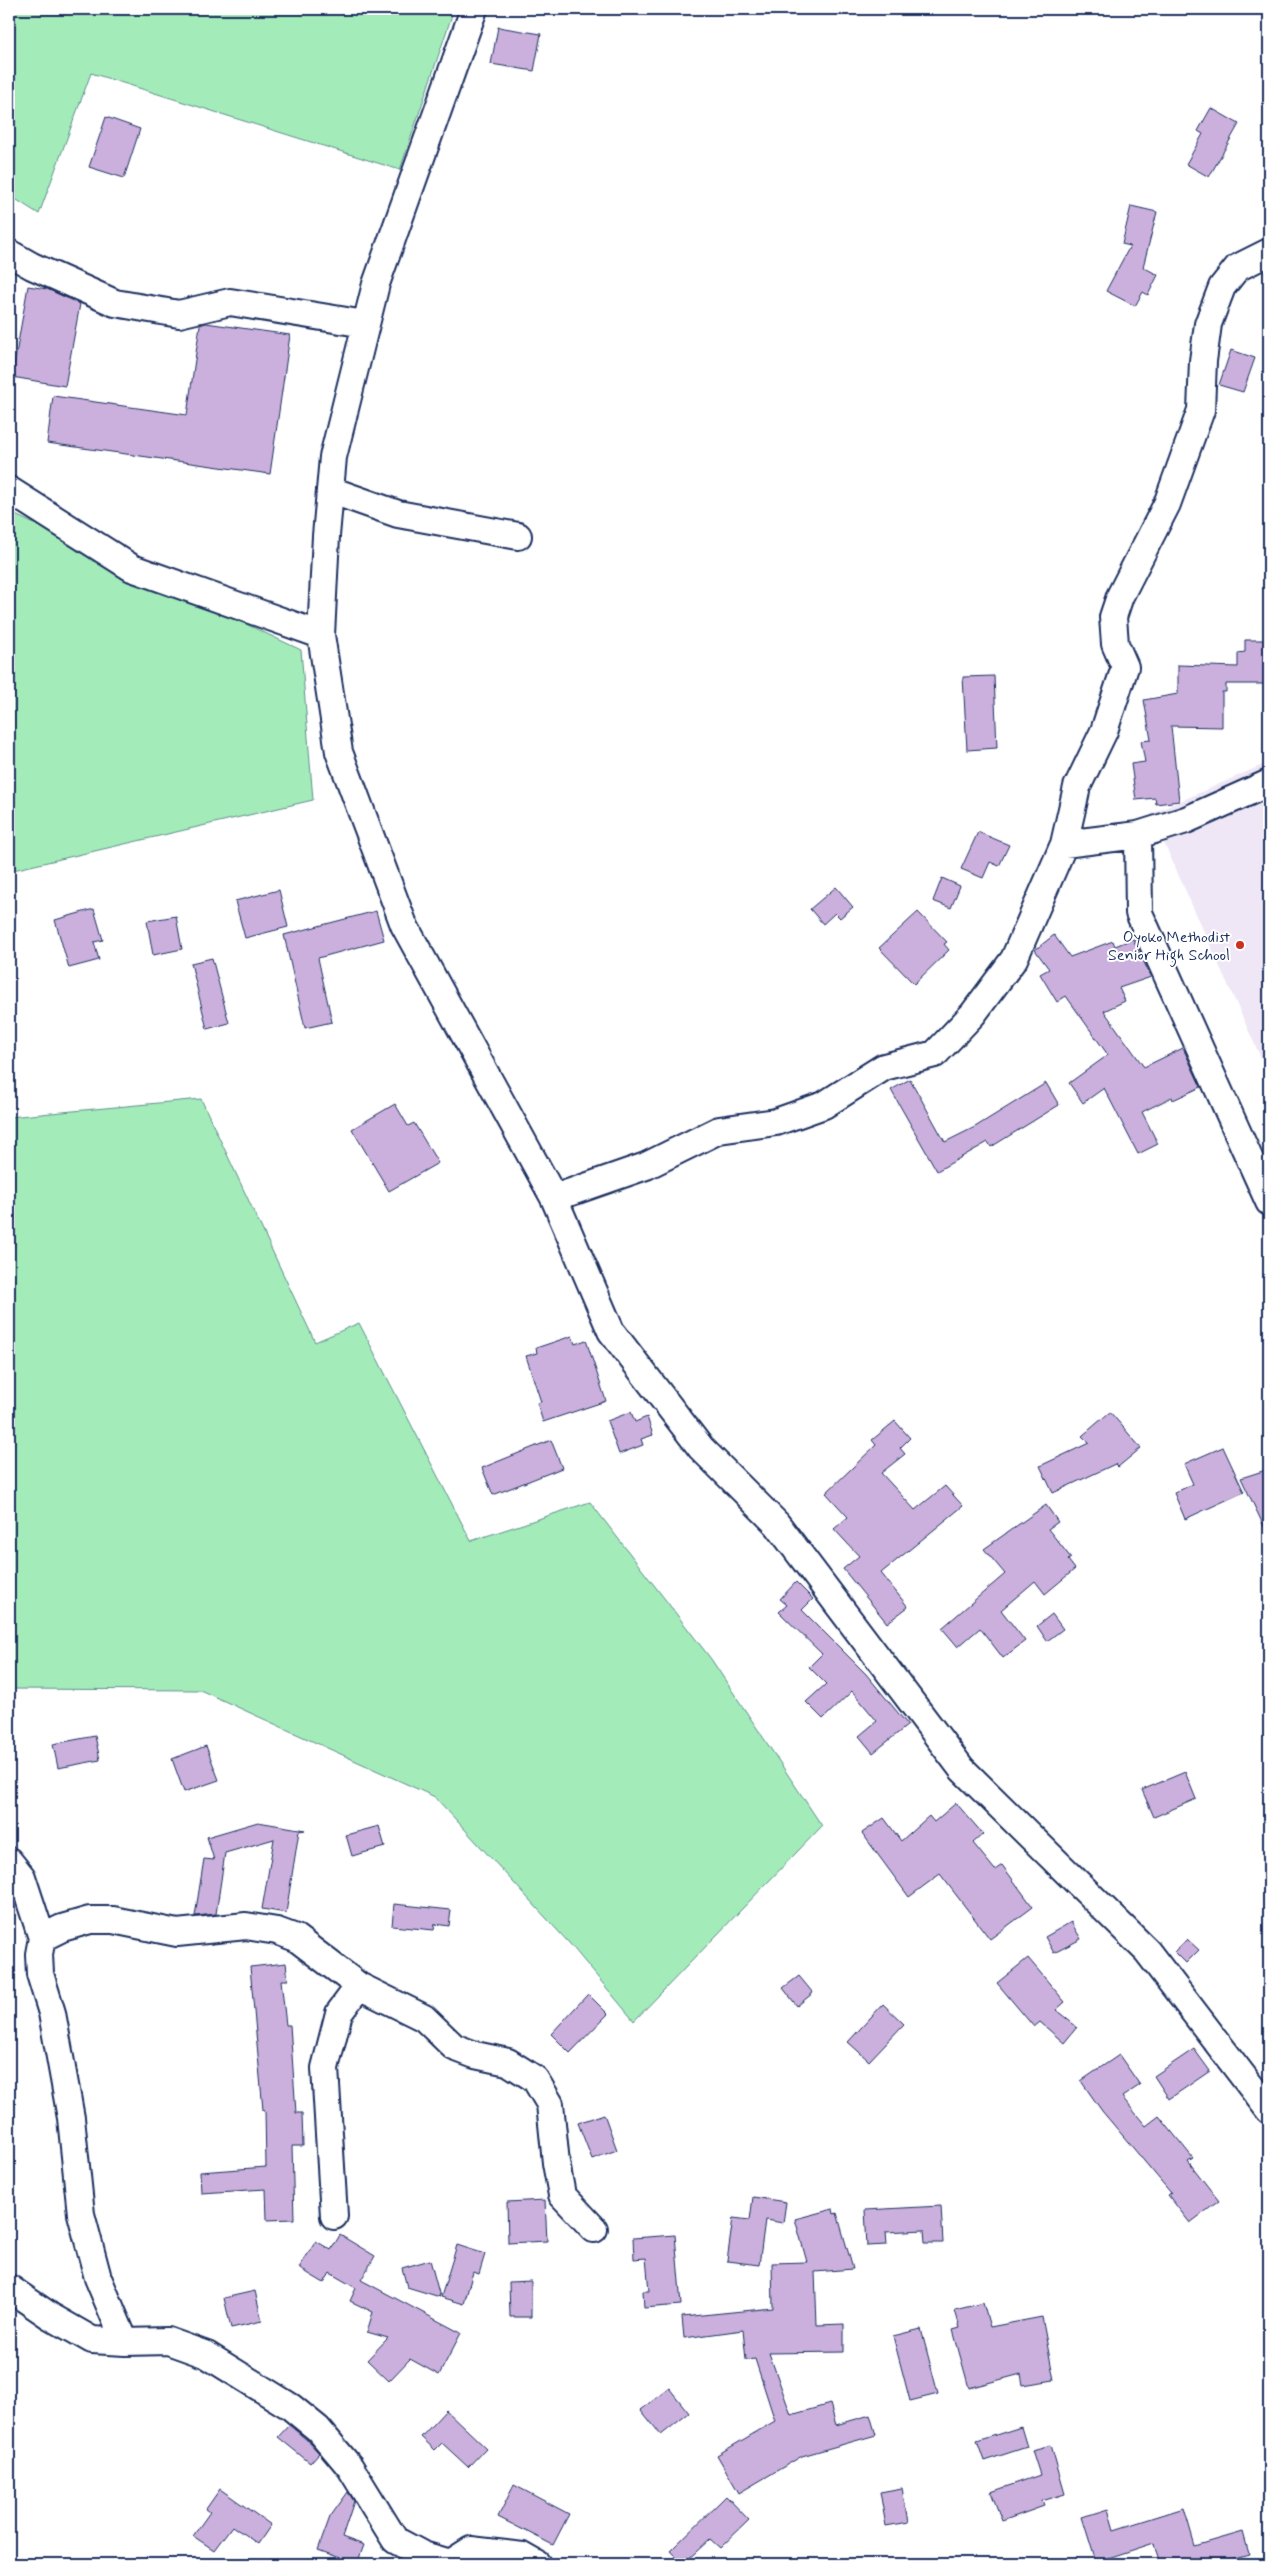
<svg xmlns="http://www.w3.org/2000/svg" width="1278" height="2573" viewBox="0 0 1278 2573" font-family="Mynerve,sans-serif">
	<style>
		.built { fill: #efe7f5 }
		.green { fill: #a3ecba; stroke: #5f8e8c }
		.building { fill: #cbb0dd; stroke: #1b2f5e }
		.lines { fill: none; stroke-linecap: round; stroke-linejoin: round }
		.minor-casing { stroke: #1b2f5e; stroke-width: 30 }
		.minor { stroke: #fff; stroke-width: 26 }
		.poi-dot { fill: #c8321e; stroke: #fff; stroke-width: 2 }
		.labels { text-anchor: middle; stroke-width: 4; stroke-linejoin: round; paint-order: stroke }
		.poi-label { font-size: 16px; fill: #1b2f5e; stroke: #fff; text-anchor: end }
	</style>
	<rect width="100%" height="100%" fill="#fff"/>
	<filter id="ink" filterUnits="userSpaceOnUse"><feTurbulence type="fractalNoise" baseFrequency=".02" numOctaves="2"/><feDisplacementMap in="SourceGraphic" scale="10" xChannelSelector="R" yChannelSelector="G"/><feConvolveMatrix kernelMatrix="1 2 1 2 8 2 1 2 1" color-interpolation-filters="sRGB"/></filter>
	<g filter="url(#ink)">
		<!-- built -->
		<path class="built" d="M1269 762V1076L1151 814Z"/>
		<!-- green -->
		<path class="green" d="M9 9H454L400 170 91 73 39 214 9 195Z
			M9 512 301 650 313 800 9 871Z
			M201 1099 315 1342 359 1323 471 1541 590 1502 711 1659 822 1826 634 2021 570 1944 435 1797 200 1690 9 1689V1117Z"/>
		<!-- building -->
		<path class="building" d="M498 27 541 34 534 71 491 64Z
			M1211 108 1239 124 1209 177 1186 164 1203 134 1198 131Z
			M106 117 140 129 124 178 89 167Z
			M1131 206 1157 212 1143 267 1158 275 1148 295 1143 292 1135 306 1106 291 1130 246 1122 244Z
			M28 286 47 289 80 304 65 386 12 377Z
			M206 323 290 335 270 474 47 443 53 396 187 415 200 325Z
			M1231 350 1255 358 1243 392 1219 385Z
			M1245 640H1265V645H1269V684H1226V692H1222V727L1171 726 1179 801 1156 804 1155 798 1136 800 1131 764 1145 762 1141 741 1151 740 1144 700 1178 694V665L1238 667V653L1245 652Z
			M994 676 997 748 967 750 963 677Z
			M978 832 1009 845 999 866 990 862 983 878 961 869Z
			M942 878 960 886 951 908 933 901Z
			M836 887 853 907 840 918 835 913 823 924 810 909Z
			M279 890 288 927 245 938 235 901Z
			M94 909 103 940 94 942 99 960 69 968 55 920Z
			M376 911 384 940 318 958 332 1022 305 1028 284 935Z
			M918 912 947 942 944 944 949 950 914 984 879 948Z
			M176 916 182 949 153 955 147 921Z
			M1054 935 1070 957 1113 941 1115 946 1133 939 1151 977 1119 988 1125 1001 1104 1011 1144 1067 1183 1048 1201 1087 1173 1100 1172 1097 1142 1112 1158 1144 1138 1154 1104 1088 1083 1103 1069 1083 1108 1055 1066 996 1057 1002 1040 974 1049 969 1035 950Z
			M212 958 229 1023 207 1029 191 963Z
			M910 1079 945 1142 975 1127 1046 1083 1059 1105 991 1147 988 1142 937 1171 891 1090Z
			M395 1104 408 1126 414 1123 438 1163 389 1191 352 1129Z
			M572 1336 575 1344 586 1340 606 1401 543 1422 537 1403 541 1402 526 1356 537 1353 536 1348Z
			M631 1412 635 1422 647 1417 653 1435 641 1439 643 1445 619 1454 607 1421Z
			M1110 1412 1141 1448 1118 1467 1115 1464 1053 1493 1040 1466 1089 1443 1082 1436Z
			M895 1421 910 1438 900 1448 905 1454 881 1473 915 1510 945 1486 963 1506 881 1573 908 1607 887 1623 843 1569 859 1556 834 1529 848 1517 826 1493 876 1445 872 1440Z
			M551 1440 562 1468 493 1495 482 1468Z
			M1223 1447 1244 1492 1185 1519 1174 1493 1193 1484 1184 1464Z
			M1269 1469V1537L1241 1478Z
			M1046 1505 1058 1522 1048 1529 1071 1558 1068 1560 1075 1569 1045 1594 1035 1581 1001 1610 1025 1641 1003 1658 980 1628 958 1647 942 1628 1005 1574 984 1549Z
			M796 1582 813 1599 802 1610 866 1674 908 1725 873 1753 859 1736 877 1721 852 1691 823 1719 806 1702 826 1684 809 1667 822 1654 779 1612 787 1605 780 1599Z
			M1052 1614 1063 1629 1047 1641 1037 1626Z
			M95 1736 100 1760 58 1768 53 1744Z
			M206 1746 219 1780 184 1792 172 1759Z
			M1185 1772 1196 1799 1154 1817 1142 1790Z
			M956 1803 983 1834 973 1843 995 1870 1002 1865 1033 1907 990 1939 940 1874 909 1897 862 1833 884 1818 901 1841 929 1816 934 1822Z
			M258 1822 305 1830 299 1831 286 1913 262 1909 274 1839 225 1853 216 1914 195 1916 204 1859 214 1860 207 1837Z
			M379 1826 385 1847 352 1856 346 1835Z
			M394 1904 451 1910 449 1926 435 1924 434 1930 392 1926Z
			M1071 1922 1081 1939 1054 1953 1045 1937Z
			M1187 1939 1199 1950 1186 1963 1175 1952Z
			M1028 1958 1065 2002 1056 2010 1077 2027 1064 2043 1040 2022 1034 2027 997 1983Z
			M286 1963 288 1980H281L286 2025H290L296 2113H302L303 2146H292L294 2219 267 2220 266 2189 201 2193 200 2172 266 2167 265 2110H263L250 1967Z
			M799 1976 813 1993 797 2006 783 1988Z
			M588 1994 608 2014 570 2053 551 2034Z
			M883 2004 904 2024 869 2061 848 2042Z
			M1194 2049 1210 2071 1169 2099 1154 2076Z
			M1119 2055 1140 2085 1122 2097 1146 2126 1159 2116 1193 2158 1188 2161 1219 2201 1190 2223 1168 2195 1171 2193 1102 2111 1081 2081Z
			M604 2114 617 2150 592 2159 578 2123Z
			M753 2197 786 2202 783 2223 765 2220 759 2265 727 2261 733 2218 750 2220Z
			M545 2200 547 2241 508 2243 507 2202Z
			M941 2206 943 2243H925L924 2230 886 2232 887 2245 867 2246 865 2210Z
			M833 2209 834 2214 837 2213 853 2269 815 2272 817 2325 844 2324V2352L769 2353 791 2415 830 2404 836 2425 870 2415 876 2435 802 2456 739 2493 717 2455 775 2421 755 2359 746 2360 743 2330 684 2338 682 2317 773 2308 772 2263 807 2262 795 2219Z
			M340 2235 375 2256 361 2280 461 2333 439 2375 410 2359 389 2381 367 2360 388 2338 367 2332 373 2312 350 2301 356 2288 330 2273 324 2283 299 2268 316 2241 331 2250Z
			M675 2235 681 2305 644 2308 643 2291H649L646 2258 634 2259 633 2238Z
			M457 2245 485 2254 479 2274 473 2272 464 2304 441 2297Z
			M430 2260 440 2297 407 2287 402 2268Z
			M531 2281V2317H510L509 2282Z
			M255 2291 262 2321 231 2328 224 2298Z
			M983 2303 990 2327 1042 2317 1054 2380 1023 2385 1021 2374 969 2388 953 2330 960 2328 955 2310Z
			M921 2329 938 2394 910 2401 893 2336Z
			M669 2388 689 2413 661 2435 641 2410Z
			M446 2410 486 2448 468 2467 442 2443 435 2450 421 2437Z
			M289 2425 307 2440 319 2453 310 2463 278 2437Z
			M1021 2427 1027 2447 984 2461 977 2441Z
			M1051 2445 1065 2494 1042 2501 1044 2506 1002 2521 991 2492 1040 2475 1032 2450Z
			M514 2485 569 2514 553 2545 498 2517Z
			M902 2488 908 2522 886 2526 880 2492Z
			M220 2489 271 2525 258 2544 232 2526 214 2550 193 2536 210 2512 206 2509Z
			M348 2492 354 2501 342 2537 364 2545 357 2564 318 2550 330 2517Z
			M726 2496 749 2520 720 2548 710 2539 683 2564 670 2551Z
			M1184 2508 1195 2546 1243 2532 1249 2554 1213 2564H1160L1154 2543 1096 2562 1082 2517 1108 2509 1114 2530Z"/>
		<g class="lines">
			<!-- minor casing -->
			<g class="minor-casing">
				<path id="minor" d="M474 9 376 284 333 457 326 536 321 635 339 752 404 925 554 1198 611 1331 701 1448 777 1524 962 1769 1147 1951 1269 2110
					M9 253 32 266 115 303 179 314 230 302 365 324
					M9 490 132 568 321 635
					M330 490 398 514 518 536
					M1138 835 1139 913 1269 1202
					M1064 844 1138 835 1186 820 1269 783
					M554 1198 646 1166 719 1130 776 1122 824 1105 884 1067 935 1054 973 1014 1014 959 1064 844 1077 787 1104 731 1125 667 1115 644 1113 617 1120 596 1167 504 1201 410 1203 361 1208 324 1222 287 1237 268 1269 252
					M9 1861 22 1877 42 1938
					M334 2216 325 2068 339 2013 359 1986
					M9 2288 50 2316 92 2340 125 2342 168 2341 207 2355 291 2407 318 2429 350 2467 395 2540 423 2555 450 2563
					M125 2342 98 2278 81 2214 71 2118 52 2013 40 1974 39 1954 42 1938 62 1928 90 1920H113L177 1933 246 1926 277 1931 296 1938 359 1986 424 2018 454 2047 475 2055 508 2062 535 2079 550 2104 556 2163 562 2195 594 2229
					M449 2564 471 2550 523 2556 537 2564"/>
			</g>
			<!-- minor -->
			<use href="#minor" class="minor"/>
		</g>
	</g>
	<!-- markers -->
	<circle class="poi-dot" cx="1240" cy="945" r="5"/>
	<g class="labels">
		<!-- poi labels -->
		<g class="poi-label">
			<text x="1230" y="942">Oyoko Methodist<tspan x="1230" dy="18">Senior High School</tspan></text>
		</g>
	</g>
	<!-- margin -->
	<rect width="1278" height="2573" fill="none" stroke="#fff" stroke-width="30"/>
	<rect x="15" y="15" width="1248" height="2543" fill="none" stroke="#1b2f5e" stroke-width="2" filter="url(#ink)"/>
</svg>
